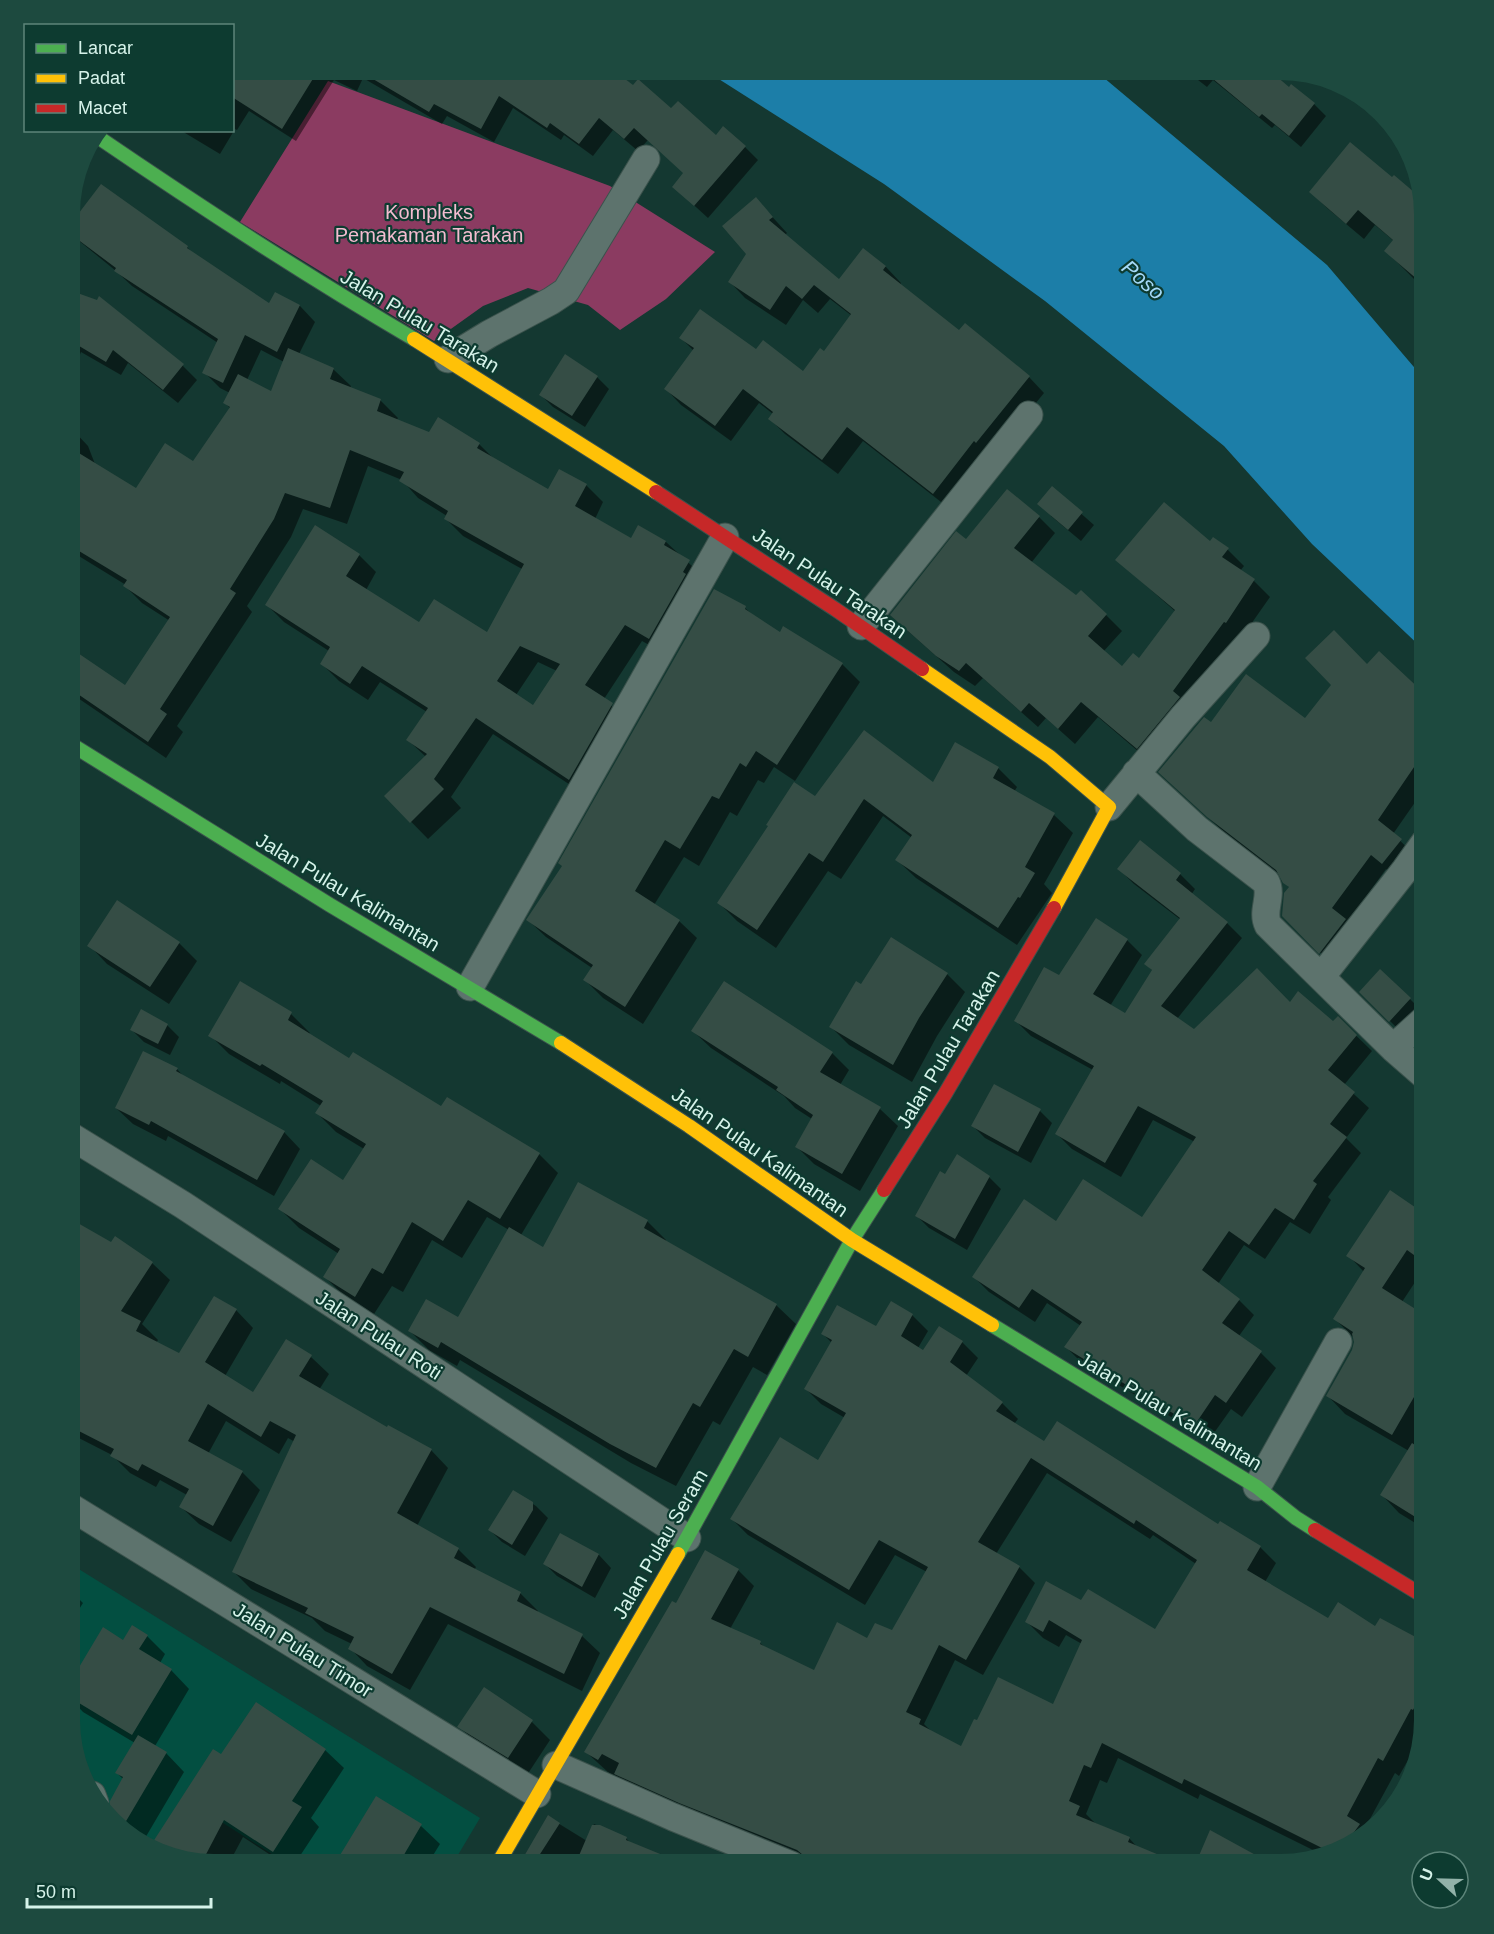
<svg xmlns="http://www.w3.org/2000/svg" width="1494" height="1934" viewBox="0 0 1494 1934" font-family="Arial,sans-serif">
	<style>
		.built { fill: #034f41 }
		.green { fill: #8b3b61 }
		.water { fill: #1c7ea8 }
		.shadow { fill: #0007; fill-rule: evenodd }
		.building { fill: #354d45; fill-rule: evenodd }
		.lines { fill: none; stroke-linecap: round; stroke-linejoin: round }
		.street-casing { stroke: #3b524c; stroke-width: 29 }
		.fast-casing { stroke: #3b524c; stroke-width: 16 }
		.slow-casing { stroke: #3b524c; stroke-width: 16 }
		.jam-casing { stroke: #3b524c; stroke-width: 16 }
		.street { stroke: #5d736d; stroke-width: 27 }
		.fast { stroke: #4caf50; stroke-width: 14 }
		.slow { stroke: #ffc107; stroke-width: 14 }
		.jam { stroke: #c62828; stroke-width: 14 }
		.labels { text-anchor: middle; stroke-width: 4.5; stroke-linejoin: round; paint-order: stroke }
		.park-label { font-size: 20px; fill: #f3bcd0; stroke: #0d3b30 }
		.street-label { font-size: 20px; fill: #d6f3ea; stroke: #0d3b30 }
		.water-label { font-size: 21px; font-style: italic; fill: #a6daf9; stroke: #0d3b30 }
	</style>
	<rect width="100%" height="100%" fill="#143831"/>
	<!-- built -->
	<path class="built" d="M69 1563 480 1818 452 1865H289L209 1814 186 1858 141 1846 93 1801 69 1721Z"/>
	<!-- green -->
	<path class="green" d="M328 81 610 186 715 252 666 299 620 330 588 305 528 288 483 306 434 341 240 222Z"/>
	<!-- water -->
	<path class="water" d="M703 69H1093L1097 72 1327 265 1425 380V651L1312 544 1224 446 1045 301 884 184Z"/>
	<!-- shadow -->
	<path class="shadow" d="M232 69H610L633 87 716 138 745 147 758 160 708 218 674 187 685 174 648 140 638 151 613 130 593 156 564 135 561 140 513 108 494 142 447 116 442 124 363 78 357 91 334 80 296 141 249 111 237 130 235 129 220 154 180 130H232Z
		M1184 69H1266L1289 89 1314 104 1326 116 1301 147 1275 125 1272 128 1213 80 1207 87Z
		M1311 192 1425 213V290L1386 251 1394 241 1375 225 1364 239 1327 208Z
		M756 199 787 233 785 235 839 281 863 250 886 267 901 283 900 285 959 332 1029 377 1044 393 950 509 863 441 838 474 785 434 770 419 773 414 759 403 731 441 681 405 666 389 694 351 681 338 756 351 803 373 824 353 852 316 830 299 818 313 803 300 786 325 745 298 730 282 748 254Z
		M69 223 72 225 187 247 195 256 270 306 276 294 300 306 315 322 299 354 333 369 351 386 350 388 380 400 398 418 396 421 429 434 479 444 496 461 548 491 586 485 603 502 595 519 631 540 638 527 666 542 706 579 667 655 642 641 604 699 629 722 587 796 493 734 451 797 461 808 428 839 386 796 426 757 408 740 427 712 380 682 368 700 339 681 322 664 329 651 284 622 267 605 359 555 376 572 366 590 420 624 488 634 522 569 463 536 446 519 447 516 418 498 402 480 368 466 347 524 303 509 291 537 247 606 252 612 177 726 183 732 166 758 69 692V649L126 687 170 621 142 603 125 586 126 585 69 550V429L71 428 88 446 95 464 137 490 194 463 230 408 225 403 230 393 220 388 204 372 218 343 132 286 116 271 78 240 69 256ZM261 350 284 362 272 393 247 380ZM538 662 557 671 534 707 516 695Z
		M69 291 98 302 100 299 183 366 197 380 178 403 128 363 121 375 81 352 79 357 69 353Z
		M597 377 609 389 585 427 553 407 541 395Z
		M1052 488 1094 525 1081 541 1051 516Z
		M1039 517 1055 533 1031 563 1076 597 1106 615 1122 631 1103 652 1122 669 1140 661 1176 612 1117 560 1210 543 1214 539 1228 550 1244 566 1240 571 1254 581 1270 597 1153 764 1098 717 1075 744 1046 718 1038 727 983 678 975 686 954 672 908 631 966 541Z
		M714 591 745 608 756 618 780 634 842 664 860 682 795 781 774 767 764 783 758 780 737 816 730 812 699 866 684 857 654 905 679 921 697 938 643 1024 603 998 585 980 592 968 546 937 528 920 564 866Z
		M1368 666 1425 703V788L1393 834 1416 856 1398 878 1386 869 1347 923 1335 967 1283 916 1290 888 1280 875 1224 832 1175 787 1211 724 1306 720Z
		M956 744 998 768 1017 787 1014 792 1054 815 1073 833 1044 884 1052 893 1017 945 916 878 897 860 912 838 883 816 841 879 828 871 776 948 737 921 719 903 815 798 933 784Z
		M1119 869 1180 874 1195 889 1191 895 1227 923 1242 938 1177 1019 1194 1031 1290 1004 1333 1023 1338 1018 1372 1051 1344 1085 1369 1108 1346 1138 1361 1153 1328 1197 1331 1200 1310 1234 1290 1222 1265 1259 1244 1245 1218 1284 1239 1300 1254 1315 1239 1336 1261 1353 1276 1368 1242 1417 1231 1409 1209 1440 1081 1362 1066 1347 1081 1326 1047 1303 1035 1322 989 1292 974 1277 1057 1223 1142 1220 1195 1142 1153 1120 1121 1177 1072 1149 1057 1134 1093 1070 1031 1036 1016 1021 1060 977 1127 940 1142 955 1110 1006 1126 1015 1153 971 1146 964 1181 920 1134 884Z
		M179 943 197 961 169 1004 107 964 89 945Z
		M947 974 965 992 937 1036 912 1082 849 1045 831 1027Z
		M240 984 291 1014 310 1033 309 1034 350 1060 442 1108 539 1154 558 1173 521 1235 544 1249 647 1221 666 1240 665 1242 776 1305 796 1324 767 1375 753 1367 720 1425 713 1421 676 1486 631 1463 460 1360 457 1366 429 1350 410 1331 458 1319 509 1230 487 1217 462 1258 432 1240 403 1292 392 1286 374 1314 344 1296 325 1277 339 1254 299 1228 280 1209 344 1182 364 1149 336 1132 317 1113 321 1106 281 1081 280 1084 229 1054 210 1035Z
		M1361 992 1410 999 1422 1011 1402 1033Z
		M167 1025 179 1037 170 1055 144 1042 132 1030Z
		M693 1031 832 1053 849 1070 840 1085 880 1109 898 1126 860 1191 814 1164 796 1146 812 1119 795 1108 784 1096 711 1048Z
		M177 1069 185 1078 284 1132 300 1149 274 1196 168 1136 166 1141 133 1124 116 1108Z
		M995 1086 1040 1111 1052 1123 1031 1163 985 1138 973 1126Z
		M1425 1145V1162L1418 1155Z
		M946 1176 989 1177 1001 1189 967 1250 929 1228 917 1216Z
		M1425 1216V1267L1402 1302 1425 1316V1426L1413 1446 1425 1453V1529L1399 1513 1382 1495 1409 1451 1345 1414 1328 1396 1353 1350 1355 1342 1353 1337 1335 1319 1364 1272 1348 1255Z
		M69 1219 111 1245 152 1263 170 1280 142 1324 158 1340 156 1343 180 1355 236 1310 253 1328 225 1376 254 1394 311 1357 329 1374 319 1390 388 1429 431 1450 448 1468 417 1526 458 1549 476 1567 474 1570 520 1593 538 1611 537 1613 582 1636 600 1653 582 1691 448 1624 410 1690 367 1666 350 1648 352 1644 325 1631 312 1618 251 1589 233 1571 295 1442 288 1438 279 1454 226 1421 208 1454 242 1472 260 1490 231 1542 199 1524 181 1507 187 1495 160 1480 156 1487 130 1473 112 1455 69 1433Z
		M912 1315 928 1331 918 1348 924 1352 962 1342 978 1358 966 1376 1002 1403 1018 1419 1014 1424 1045 1443 1260 1547 1276 1563 1265 1582 1328 1620 1376 1629 1425 1644V1721L1420 1739 1399 1776 1395 1773 1364 1830 1368 1834 1361 1841 1319 1853 1200 1794 1198 1799 1118 1758 1107 1783 1100 1780 1086 1814 1095 1823 1129 1838 1138 1848 1181 1865H812L697 1818 621 1784 586 1752 676 1605 738 1570 754 1586 730 1629 760 1643 766 1648 815 1672 867 1640 892 1632 927 1572 895 1555 865 1605 748 1535 732 1519 818 1462 845 1418 821 1404 805 1388 832 1343 823 1334 877 1328ZM1047 1473 1150 1539 1153 1535 1196 1564 1156 1631 1082 1602 1027 1622 1043 1638 1059 1647 1066 1635 1082 1644 1053 1706 962 1748 933 1733 924 1724 955 1660 983 1675 1035 1583 1019 1567 996 1554Z
		M514 1492 536 1506 548 1518 525 1556 502 1542 490 1530Z
		M560 1535 599 1555 611 1568 595 1598 557 1576 545 1564Z
		M69 1589 83 1603 69 1625Z
		M147 1636 165 1654 160 1663 171 1670 189 1689 155 1746 166 1753 184 1772 141 1845 108 1814 123 1779 117 1773 135 1743 83 1712 69 1697V1687L123 1642Z
		M532 1722 550 1740 527 1775 478 1745 459 1726Z
		M325 1750 344 1768 311 1818 319 1827 294 1865H286L243 1837 228 1865H213L151 1848 221 1756Z
		M377 1798 421 1826 440 1844 427 1865H336Z
		M548 1817 587 1841 594 1824 626 1838 631 1844 676 1865H531L524 1858Z"/>
	<!-- building -->
	<path class="building" d="M232 69H319L282 129 232 97Z
		M356 69H612L633 85 638 79 671 108 678 101 716 135 723 126 746 146 694 206 672 187 683 173 634 128 624 139 599 118 579 144 550 123 547 128 499 96 481 129 434 104 429 112Z
		M1201 69H1268L1289 87 1291 84 1315 103 1289 136 1262 114 1259 117Z
		M1350 142 1392 177 1394 175 1421 198 1425 213V286L1384 251 1393 240 1358 210 1346 224 1309 192Z
		M101 184 188 246 187 248 269 303 275 292 300 305 277 352 245 335 223 383 202 373 218 339 114 271 116 268 69 233V226Z
		M756 197 773 217 769 220 839 279 863 248 886 266 883 270 959 330 965 323 1030 376 976 443 974 441 933 494 847 427 822 460 768 419 773 412 743 389 715 426 664 389 694 348 679 338 700 309 756 349 763 340 803 371 820 348 824 351 851 314 814 285 802 299 786 286 770 310 728 282 746 254 722 226Z
		M69 290 97 300 99 296 184 364 163 390 113 350 106 362 69 340Z
		M288 348 334 368 330 379 381 399 377 411 429 432 438 417 480 443 477 448 548 489 559 469 587 484 575 506 631 538 638 525 666 541 664 545 690 560 683 572 686 574 649 639 625 625 585 685 613 703 569 780 476 718 434 779 444 789 410 823 384 796 427 754 406 740 428 708 362 666 350 684 320 664 330 647 265 605 315 525 360 554 346 576 419 622 434 599 487 632 524 564 444 519 448 511 399 481 404 472 350 450 330 508 285 493 274 519 230 589 236 593 160 709 167 714 148 742 69 688V647L125 685 170 617 123 586 127 580 69 545V447L136 488 165 443 193 461 230 407 223 403 238 374 271 391ZM520 646 560 664 533 705 497 681Z
		M565 354 598 376 572 416 539 395Z
		M1052 486 1083 512 1068 530 1037 504Z
		M1007 489 1040 516 1014 548 1076 595 1081 590 1107 614 1088 636 1122 666 1133 653 1139 658 1175 610 1115 560 1164 502 1210 541 1213 537 1229 548 1222 557 1255 579 1226 623 1224 622 1173 691 1180 697 1137 749 1081 702 1058 729 1029 703 1021 712 966 663 959 671 936 656 890 615 956 531 966 539Z
		M714 589 746 606 745 609 780 632 783 626 843 663 777 765 756 751 746 767 740 763 719 799 712 796 680 849 665 840 635 891 680 920 625 1007 583 980 593 965 526 920 562 866 558 863Z
		M1334 630 1367 664 1379 651 1425 694V751L1378 820 1402 839 1382 864 1371 855 1332 908 1346 919 1319 954 1282 916 1284 893 1289 887 1283 883 1276 870 1207 817 1158 772 1204 717 1211 722 1246 674 1305 718 1331 685 1305 658Z
		M864 730 933 782 955 742 999 767 993 778 1055 813 1025 867 1035 873 1020 898 1018 897 998 928 895 860 912 835 864 799 823 862 809 853 757 930 717 903 768 826 766 825 794 782 815 796Z
		M1140 840 1181 873 1176 880 1228 922 1161 1006 1194 1029 1257 968 1290 1002 1298 991 1333 1021 1338 1016 1357 1035 1328 1070 1355 1092 1330 1124 1347 1137 1313 1181 1317 1184 1294 1220 1275 1208 1249 1245 1229 1231 1202 1270 1240 1299 1222 1323 1262 1351 1226 1403 1215 1395 1194 1426 1064 1347 1082 1322 1032 1289 1019 1308 972 1277 1024 1199 1056 1221 1083 1179 1142 1217 1196 1137 1138 1106 1105 1163 1055 1134 1094 1066 1014 1021 1044 967 1059 975 1096 918 1128 939 1093 994 1125 1013 1152 970 1144 964 1180 918 1117 869Z
		M117 900 180 942 150 987 87 946Z
		M891 937 948 973 919 1018 893 1065 829 1027 856 981 861 984Z
		M1380 969 1411 998 1389 1022 1359 992Z
		M240 981 292 1012 288 1020 349 1058 353 1052 441 1106 447 1097 540 1153 500 1219 468 1200 443 1241 412 1222 383 1274 372 1268 355 1297 323 1277 340 1249 278 1209 311 1159 343 1180 366 1144 315 1113 323 1101 262 1064 260 1066 208 1036Z
		M724 981 833 1052 820 1072 881 1107 842 1174 795 1147 813 1115 776 1090 778 1087 691 1031Z
		M141 1009 168 1024 158 1044 130 1030Z
		M143 1051 178 1068 176 1071 285 1131 257 1180 151 1121 149 1125 115 1108Z
		M994 1084 1041 1109 1018 1152 971 1126Z
		M957 1154 990 1176 955 1239 915 1216 940 1171 945 1174Z
		M578 1182 648 1220 644 1228 777 1304 748 1357 734 1349 700 1407 693 1403 656 1468 610 1444 441 1342 438 1348 408 1331 426 1299 458 1317 509 1227 543 1247Z
		M1390 1190 1425 1214V1263L1407 1250 1382 1288 1425 1315V1378L1392 1435 1326 1396 1352 1350 1354 1342 1352 1334 1353 1332 1333 1319 1365 1268 1346 1256Z
		M69 1218 111 1242 115 1236 153 1262 121 1311 141 1321 136 1331 179 1353 214 1296 237 1309 205 1362 253 1392 286 1339 312 1355 299 1376 387 1427 388 1425 432 1449 397 1513 459 1548 454 1558 521 1592 517 1601 583 1634 564 1674 430 1607 392 1674 348 1649 354 1637 305 1613 308 1608 232 1572 296 1435 270 1421 261 1437 208 1404 188 1441 243 1471 213 1526 179 1507 189 1489 142 1464 138 1471 110 1456 114 1449 69 1426Z
		M891 1301 913 1314 901 1336 923 1350 939 1326 963 1341 950 1362 1003 1402 996 1411 1044 1441 1057 1421 1218 1524 1220 1521 1261 1546 1247 1570 1328 1618 1338 1602 1375 1626 1380 1618 1425 1642V1688L1413 1710 1411 1709 1383 1761 1378 1758 1347 1816 1360 1824 1344 1846 1328 1851 1184 1779 1182 1784 1102 1743 1091 1768 1084 1765 1069 1801 1080 1806 1076 1815 1130 1837 1128 1842 1183 1865H812L806 1862 803 1855 797 1850 679 1803 614 1774 619 1763 602 1754 598 1760 584 1752 672 1601 676 1603 705 1550 739 1569 711 1619 761 1641 760 1644 814 1670 837 1622 867 1638 875 1623 892 1630 928 1567 879 1540 849 1590 730 1519 780 1437 818 1460 846 1413 804 1389 832 1340 821 1334 837 1305 876 1326ZM1031 1458 1134 1524 1136 1520 1197 1560 1155 1629 1088 1589 1081 1600 1046 1581 1025 1622 1043 1632 1049 1620 1082 1640 1053 1704 998 1677 977 1720 974 1719 961 1746 919 1724 921 1719 906 1712 939 1645 966 1660 1020 1566 978 1542Z
		M1412 1443 1425 1452V1523L1380 1495Z
		M513 1490 533 1502V1510L512 1545 488 1530Z
		M560 1533 599 1554 582 1587 543 1564Z
		M132 1625 148 1635 139 1649 172 1669 132 1735 69 1697V1684L103 1627 123 1640Z
		M484 1687 533 1720 508 1758 457 1727Z
		M256 1702 326 1749 292 1801 302 1807 273 1852 224 1820 202 1862 149 1848 213 1749 221 1754Z
		M138 1735 167 1752 122 1828 107 1813 110 1806V1801L123 1777 115 1773Z
		M376 1796 422 1824 398 1865H334Z
		M548 1815 560 1823 533 1865 523 1858Z
		M592 1825H600L627 1837 626 1840 687 1865H575Z
		M1210 1830 1274 1865H1195Z"/>
	<g class="lines">
		<!-- street casing -->
		<g class="street-casing">
			<path id="street" d="M448 359 489 334 551 301 566 291 646 159
				M861 626 1029 415
				M1136 773 1197 829 1266 882C1273 896 1261 911 1268 925L1393 1048 1424 1075
				M1109 807 1183 717 1256 636
				M1321 977 1405 870 1425 842
				M470 987 725 537
				M1393 1048 1425 1019
				M69 1135 183 1205 687 1538
				M1257 1487 1338 1342
				M69 1506 537 1794
				M556 1765 673 1817 791 1865
				M92 1795 95 1803"/>
		</g>
		<!-- fast casing -->
		<g class="fast-casing">
			<path id="fast" d="M95 135C199 206 305 275 414 339
				M69 743 330 905 561 1043
				M992 1325 1257 1487 1296 1518 1315 1530
				M678 1554 852 1240 884 1190"/>
		</g>
		<!-- slow casing -->
		<g class="slow-casing">
			<path id="slow" d="M414 339 656 492
				M922 669 1050 757 1109 807 1054 908
				M561 1043 689 1126 852 1240 992 1325
				M497 1865 678 1554"/>
		</g>
		<!-- jam casing -->
		<g class="jam-casing">
			<path id="jam" d="M656 492 835 609 922 669
				M884 1190 945 1094 1054 908
				M1315 1530 1425 1597"/>
		</g>
		<!-- street -->
		<use href="#street" class="street"/>
		<!-- fast -->
		<use href="#fast" class="fast"/>
		<!-- slow -->
		<use href="#slow" class="slow"/>
		<!-- jam -->
		<use href="#jam" class="jam"/>
	</g>
	<g class="labels">
		<!-- park labels -->
		<g class="park-label">
			<text x="429" y="219">Kompleks<tspan x="429" dy="23">Pemakaman Tarakan</tspan></text>
		</g>
		<!-- street labels -->
		<g class="street-label">
			<text transform="translate(420 321) rotate(31)" y="7">Jalan Pulau Tarakan</text>
			<text transform="translate(830 583) rotate(34)" y="7">Jalan Pulau Tarakan</text>
			<text transform="translate(348 892) rotate(31)" y="7">Jalan Pulau Kalimantan</text>
			<text transform="translate(948 1049) rotate(-59)" y="7">Jalan Pulau Tarakan</text>
			<text transform="translate(760 1152) rotate(35)" y="7">Jalan Pulau Kalimantan</text>
			<text transform="translate(379 1335) rotate(33)" y="7">Jalan Pulau Roti</text>
			<text transform="translate(1170 1411) rotate(31)" y="7">Jalan Pulau Kalimantan</text>
			<text transform="translate(660 1544) rotate(-60)" y="7">Jalan Pulau Seram</text>
			<text transform="translate(303 1650) rotate(32)" y="7">Jalan Pulau Timor</text>
		</g>
		<!-- water labels -->
		<g class="water-label">
			<text transform="translate(1143 280) rotate(41)" y="7">Poso</text>
		</g>
	</g>
	<!-- crop -->
	<path d="M0 0H1494V1934H0ZM214 80H1280A134 134 0 0 1 1414 214V1720A134 134 0 0 1 1280 1854H214A134 134 0 0 1 80 1720V214A134 134 0 0 1 214 80Z" fill="#1d4a3f" fill-rule="evenodd"/>
	<!-- legend -->
	<rect x="24" y="24" width="210" height="108" fill="#0d3b30" stroke="#5d857a" stroke-width="1.5"/>
	<rect x="36" y="44" width="30" height="9" fill="#4caf50" stroke="#5d857a" stroke-width="1.5"/>
	<text x="78" y="54" font-size="18" fill="#d6f3ea">Lancar</text>
	<rect x="36" y="74" width="30" height="9" fill="#ffc107" stroke="#5d857a" stroke-width="1.5"/>
	<text x="78" y="84" font-size="18" fill="#d6f3ea">Padat</text>
	<rect x="36" y="104" width="30" height="9" fill="#c62828" stroke="#5d857a" stroke-width="1.5"/>
	<text x="78" y="114" font-size="18" fill="#d6f3ea">Macet</text>
	<!-- north arrow -->
	<g transform="translate(1440 1880) rotate(292)"><circle r="28" fill="#0d3b30" stroke="#5d857a" stroke-width="1.5"/>
	<path d="M0-4.5L10 22L0 15L-10 22Z" fill="#92b2a9"/>
	<text y="-9" font-size="16" font-weight="bold" text-anchor="middle" fill="#d6f3ea">U</text>
	</g>
	<!-- scale -->
	<path d="M27 1898v9h184v-9" fill="none" stroke="#d6f3ea" stroke-width="3"/>
	<text x="36" y="1898" font-size="18" fill="#d6f3ea" stroke="#0d3b30" stroke-width="4.5" paint-order="stroke">50 m</text>
</svg>
